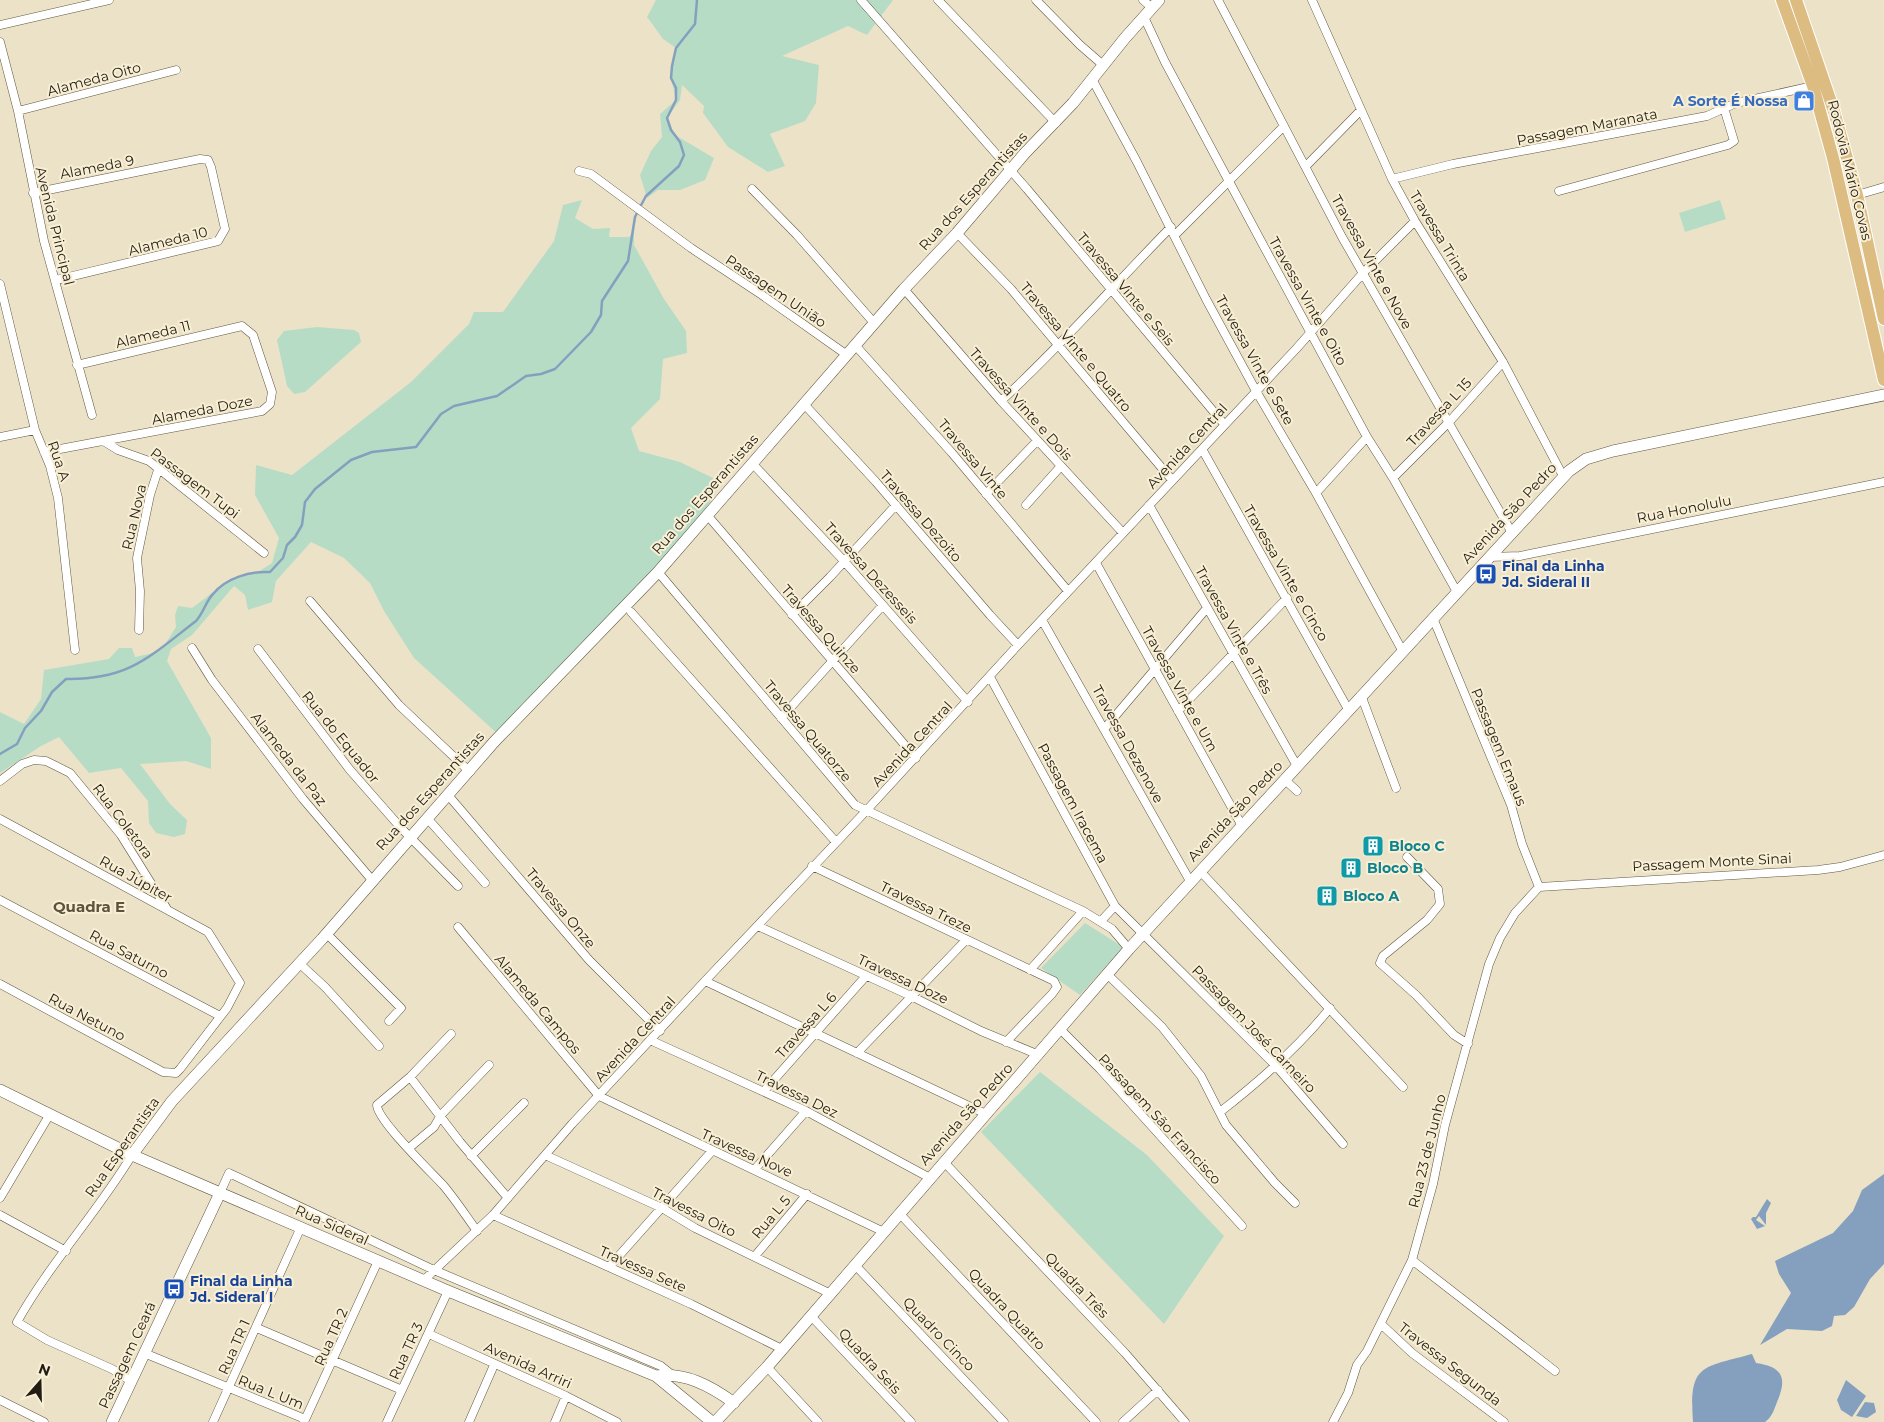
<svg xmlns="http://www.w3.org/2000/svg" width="1884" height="1422" viewBox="0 0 1884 1422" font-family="Montserrat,sans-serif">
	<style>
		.green { fill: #b7dcc6 }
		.water { fill: #84a0be }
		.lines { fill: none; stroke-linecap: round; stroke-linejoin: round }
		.stream { stroke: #84a0be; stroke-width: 2.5 }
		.street-casing { stroke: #615842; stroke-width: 9 }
		.secondary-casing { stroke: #615842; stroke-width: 12 }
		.primary-casing { stroke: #fff; stroke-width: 14 }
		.street { stroke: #fff; stroke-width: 8 }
		.secondary { stroke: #fff; stroke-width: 11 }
		.primary { stroke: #ddbc81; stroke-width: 12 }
		.labels { text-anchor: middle; stroke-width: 4; stroke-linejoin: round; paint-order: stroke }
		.street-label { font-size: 14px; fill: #211d14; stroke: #f9efd5 }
		.shop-label { font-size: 14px; font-weight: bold; fill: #366cbe; stroke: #f9efd5; text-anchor: end }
		.transit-label { font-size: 14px; font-weight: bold; fill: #164399; stroke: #f9efd5; text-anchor: start }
		.culture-label { font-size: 14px; font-weight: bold; fill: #0d838f; stroke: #f9efd5; text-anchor: start }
		.neighbourhood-label { font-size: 15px; font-weight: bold; fill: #5c533d; stroke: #f9efd5 }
	</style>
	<rect width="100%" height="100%" fill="#ece2c8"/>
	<!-- green -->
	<path class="green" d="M656 0H893L867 35 848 26 782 56 819 65 816 103 805 121 770 134 785 166 768 172 728 147 703 113 704 106 682 85 680 100 667 118 675 135 714 158 705 180 680 190H658L647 198 640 175 651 151 662 137 660 114 676 100 671 78 676 48 663 39 647 17Z
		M582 200 575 218 593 229 610 228 609 237H629L634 231V245L664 299 686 331 687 353 663 359 660 399 631 428 639 451 680 462 713 478 709 507 500 736 414 658 384 611 370 583 344 558 311 542 276 581 272 602 248 610 245 595 234 586 192 635 171 649 167 661 211 738V769L186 761 140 764 170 804 187 820 185 834 174 837 156 833 149 823 148 801 121 768 89 773 59 737 41 746 0 773V712L24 724 41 699 44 670 109 659 119 648H132L135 657 154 653 164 646 176 627 175 615 178 606 192 608 232 578 258 572 272 563 279 538 255 495 256 465 292 475 411 382 469 324 474 312H503L554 241 563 205Z
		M1720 200 1726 219 1685 232 1679 213Z
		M317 327 354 330 359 333 361 342 305 392 294 394 287 386 277 340 284 331Z
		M1085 923 1123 947 1080 995 1041 968Z
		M1040 1072 1147 1155 1224 1236 1164 1324 981 1132Z"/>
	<!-- water -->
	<path class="water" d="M1884 1174V1264L1870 1279 1854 1307 1845 1315 1834 1316 1832 1326 1822 1331 1787 1329 1760 1345 1791 1293 1779 1274 1775 1261 1833 1233 1853 1211 1862 1190Z
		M1767 1199 1771 1203 1766 1213V1225L1759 1216 1756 1220 1765 1226 1757 1229 1751 1219 1753 1217H1756Z
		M1752 1354 1756 1363C1784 1367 1787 1379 1777 1402 1774 1410 1772 1417 1765 1422H1693C1689 1364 1701 1368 1752 1354Z
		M1846 1380 1866 1396 1852 1417 1841 1410 1837 1400Z
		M1865 1402 1874 1403 1876 1412 1867 1418 1856 1416Z"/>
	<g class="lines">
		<!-- stream -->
		<path class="stream" d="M0 754 17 744 25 728 41 711 52 692 66 679C129 680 149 657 196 621 204 612 206 601 213 594 226 578 250 571 270 572L283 558 287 545 295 537 302 525 305 502 315 489 351 460 372 452 416 447 441 414 454 406 497 396 526 376 541 374 555 369 591 332 601 315 602 301 628 261 635 217 639 209 646 196 679 166 684 155 680 142 671 130 667 118 676 100V88L671 78 672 66 676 48 695 24 697 0"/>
		<!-- street casing -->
		<g class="street-casing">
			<path id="street" d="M861 0 1027 189 1224 424
				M938 0 1056 123
				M1036 0 1080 45 1103 65
				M1143 0 1152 8
				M1218 0 1342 237 1512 533
				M1312 0 1392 179 1415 221 1503 362 1563 476
				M1144 17 1165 62 1262 243 1367 437 1393 478 1457 592
				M0 25 109 0
				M0 42 18 111 44 241 92 415
				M1092 79 1137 162 1206 299 1256 391 1316 493 1402 650
				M18 111 176 70
				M1306 166 1361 110
				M579 171 591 174 691 248 762 295 847 355
				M1392 179 1453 164 1707 116 1736 103 1813 86
				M752 189 797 235 875 324
				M1559 191 1728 145 1734 141 1724 108
				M33 193 200 159 208 160 211 167 225 229 218 241 56 280
				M1857 195 1884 187
				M957 233 1011 289 1172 480
				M1175 235 1284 126
				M0 284 35 430 50 466 58 498 75 650
				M904 289 1001 401 1123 533
				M855 345 952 453 1068 591
				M1001 401C1061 346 1114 285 1171 227
				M804 404 876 482 990 615 1018 645
				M0 437 35 430
				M105 442 118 450 149 461 264 553
				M1202 449 1348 709
				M44 452 262 411 270 404 272 392 253 335 242 326 77 365
				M752 463 844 561 968 702
				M1393 478 1450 421 1503 362
				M1316 493 1367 437
				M986 494 1037 441
				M1026 505 1061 466
				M1149 505 1297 766
				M708 516 916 758
				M1489 557 1520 556 1884 482
				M1096 563 1242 826
				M658 572 855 805 1083 911 1112 929 1129 949
				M310 601 399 705 470 772
				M631 612 836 842
				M792 615 830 577 896 505
				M1433 618 1511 805 1522 844 1539 887
				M1042 620 1190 881
				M139 630 140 591 137 558 150 495 158 470
				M192 648 212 680 303 799 372 880
				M258 649 350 770 401 828 458 886
				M990 677 1115 906 1276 1066 1343 1144
				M1361 695 1396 788
				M1178 711 1287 598
				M781 718 883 605
				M1105 728 1207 608
				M1284 779 1297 791
				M0 781 22 764 34 760 46 761 70 773 121 835 167 909
				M448 795 589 960 660 1031
				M427 818 485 883
				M0 819 208 932 240 983 227 1008 180 1069 176 1073 163 1072 0 984
				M1407 857 1438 889 1440 904 1427 920 1383 956 1380 963 1416 995 1454 1035 1468 1044
				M812 866 1054 981 1057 987 1052 994 1006 1042
				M1200 871 1403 1087
				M1539 887 1818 870 1840 867 1884 855
				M0 900 220 1016
				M1101 921 1115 906
				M758 926 911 996 981 1031 1039 1055
				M458 927 599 1096 884 1232
				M326 933 401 1008 389 1021
				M299 963 325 987 379 1046
				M1030 970 1083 911
				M1108 975 1162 1027 1201 1076 1226 1125 1275 1183 1295 1203
				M705 981 986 1114
				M1060 1029 1100 1069 1242 1226
				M451 1034 410 1077 377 1105C377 1120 430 1171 443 1185 455 1199 466 1216 477 1231
				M650 1040 806 1111 930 1178
				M857 1053 966 940
				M410 1077 460 1142 508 1198
				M764 1091 866 976
				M1220 1112C1260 1081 1298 1048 1330 1008
				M409 1148 434 1127 441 1115 489 1065
				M545 1155 662 1208 695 1228 831 1294
				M471 1156 524 1103
				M944 1162 1125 1353 1185 1422
				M755 1169 806 1111
				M220 1193 229 1173 434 1270 661 1366 671 1374
				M0 1198 50 1114
				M900 1214 1096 1422
				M0 1215 66 1251
				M493 1215 691 1304 782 1349
				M755 1256 807 1194
				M1412 1260 1555 1371
				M855 1265 1004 1422
				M609 1267 712 1151
				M424 1280 493 1215 572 1124 705 981 866 811 1018 645 1296 349 1363 273 1415 221
				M811 1316 911 1422
				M1381 1324 1412 1353 1504 1422
				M257 1328 402 1390
				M429 1334 566 1396 617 1422
				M144 1353 305 1419
				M767 1367 818 1422
				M131 1381 112 1369 47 1340 17 1322C50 1263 97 1213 132 1155
				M0 1400 44 1422
				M213 1422 301 1227
				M304 1422 378 1261
				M387 1422 448 1291
				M469 1422 494 1365
				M555 1422 566 1396
				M1123 1422 1158 1390
				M1333 1422 1348 1393 1357 1365 1367 1351 1412 1260 1433 1184 1445 1125 1489 964 1500 938 1515 913 1539 887"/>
		</g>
		<!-- secondary casing -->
		<g class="secondary-casing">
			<path id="secondary" d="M0 1090 132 1155 448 1291 656 1376 712 1422
				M132 1155 172 1101 322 939 494 742 658 572 904 289 957 233 1025 153 1073 103 1125 38 1159 0
				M656 1376C685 1372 711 1386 734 1403
				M112 1422 220 1193
				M715 1422 767 1367 1129 949 1569 471 1586 459 1613 451 1884 395"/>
		</g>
		<!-- primary casing -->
		<g class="primary-casing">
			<path id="primary" d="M1782 0 1813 86 1833 158 1884 380
				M1796 0 1834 111 1857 195 1884 319"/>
		</g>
		<!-- street -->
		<use href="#street" class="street"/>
		<!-- secondary -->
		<use href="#secondary" class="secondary"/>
		<!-- primary -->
		<use href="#primary" class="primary"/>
	</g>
	<!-- icons -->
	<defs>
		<g id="shop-square" transform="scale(1.125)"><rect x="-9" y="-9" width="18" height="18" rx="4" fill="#3f7fe0" stroke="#f9efd5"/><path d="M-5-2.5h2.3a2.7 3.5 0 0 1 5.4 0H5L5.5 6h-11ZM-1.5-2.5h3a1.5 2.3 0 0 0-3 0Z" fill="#fff"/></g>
		<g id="bus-square" transform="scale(1.125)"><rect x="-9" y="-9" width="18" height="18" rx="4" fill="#1a4fb4" stroke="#f9efd5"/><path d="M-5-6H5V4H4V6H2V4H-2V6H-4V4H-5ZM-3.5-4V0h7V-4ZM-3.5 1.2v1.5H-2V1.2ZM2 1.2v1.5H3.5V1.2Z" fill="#fff"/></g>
		<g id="building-square" transform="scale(1.125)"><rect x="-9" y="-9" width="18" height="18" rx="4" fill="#0f9aa8" stroke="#f9efd5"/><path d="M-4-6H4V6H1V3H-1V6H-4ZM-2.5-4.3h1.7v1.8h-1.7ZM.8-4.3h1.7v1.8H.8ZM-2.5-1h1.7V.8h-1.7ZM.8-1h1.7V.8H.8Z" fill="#fff"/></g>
	</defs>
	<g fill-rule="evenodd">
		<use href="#shop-square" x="1804" y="101"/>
		<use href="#bus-square" x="1486" y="574"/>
		<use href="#building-square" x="1373" y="846"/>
		<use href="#building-square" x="1351" y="868"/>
		<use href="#building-square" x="1327" y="896"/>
		<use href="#bus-square" x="174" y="1289"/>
	</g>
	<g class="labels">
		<!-- street labels -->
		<g class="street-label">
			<text transform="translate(94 79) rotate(-15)" y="5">Alameda Oito</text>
			<text transform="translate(1587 127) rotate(-11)" y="5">Passagem Maranata</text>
			<text transform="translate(97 167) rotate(-11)" y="5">Alameda 9</text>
			<text transform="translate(1850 170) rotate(76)" y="5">Rodovia Mário Covas</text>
			<text transform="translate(973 191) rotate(-48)" y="5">Rua dos Esperantistas</text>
			<text transform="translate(55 226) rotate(76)" y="5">Avenida Principal</text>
			<text transform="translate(1440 236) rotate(59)" y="5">Travessa Trinta</text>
			<text transform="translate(168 241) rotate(-14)" y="5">Alameda 10</text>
			<text transform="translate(1372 262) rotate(61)" y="5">Travessa Vinte e Nove</text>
			<text transform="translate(1126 289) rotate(50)" y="5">Travessa Vinte e Seis</text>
			<text transform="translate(776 291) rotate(34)" y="5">Passagem União</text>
			<text transform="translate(1308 301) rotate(61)" y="5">Travessa Vinte e Oito</text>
			<text transform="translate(153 334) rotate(-14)" y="5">Alameda 11</text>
			<text transform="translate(1076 347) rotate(50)" y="5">Travessa Vinte e Quatro</text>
			<text transform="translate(1255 360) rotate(61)" y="5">Travessa Vinte e Sete</text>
			<text transform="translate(1021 404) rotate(48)" y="5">Travessa Vinte e Dois</text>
			<text transform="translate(202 410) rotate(-11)" y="5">Alameda Doze</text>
			<text transform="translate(1439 412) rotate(-47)" y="5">Travessa L 15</text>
			<text transform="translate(1187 446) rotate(-47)" y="5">Avenida Central</text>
			<text transform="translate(973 459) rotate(50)" y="5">Travessa Vinte</text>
			<text transform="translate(59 461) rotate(71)" y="5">Rua A</text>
			<text transform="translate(195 483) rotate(37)" y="5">Passagem Tupi</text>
			<text transform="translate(705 494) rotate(-49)" y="5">Rua dos Esperantistas</text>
			<text transform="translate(1684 509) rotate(-11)" y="5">Rua Honolulu</text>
			<text transform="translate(1509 513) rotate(-47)" y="5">Avenida São Pedro</text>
			<text transform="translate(921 516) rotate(49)" y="5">Travessa Dezoito</text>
			<text transform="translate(134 517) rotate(-77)" y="5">Rua Nova</text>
			<text transform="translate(871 573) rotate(48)" y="5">Travessa Dezesseis</text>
			<text transform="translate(1286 573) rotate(60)" y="5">Travessa Vinte e Cinco</text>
			<text transform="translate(821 629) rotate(49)" y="5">Travessa Quinze</text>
			<text transform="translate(1234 630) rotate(61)" y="5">Travessa Vinte e Três</text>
			<text transform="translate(1180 689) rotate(61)" y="5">Travessa Vinte e Um</text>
			<text transform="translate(808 731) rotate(50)" y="5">Travessa Quatorze</text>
			<text transform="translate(341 737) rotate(51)" y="5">Rua do Equador</text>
			<text transform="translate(912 744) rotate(-47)" y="5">Avenida Central</text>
			<text transform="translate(1128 744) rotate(61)" y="5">Travessa Dezenove</text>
			<text transform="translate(1499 747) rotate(68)" y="5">Passagem Emaus</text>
			<text transform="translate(289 759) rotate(52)" y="5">Alameda da Paz</text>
			<text transform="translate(430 791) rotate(-48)" y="5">Rua dos Esperantistas</text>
			<text transform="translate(1073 803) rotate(62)" y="5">Passagem Iracema</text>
			<text transform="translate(1235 811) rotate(-47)" y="5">Avenida São Pedro</text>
			<text transform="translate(123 821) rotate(53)" y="5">Rua Coletora</text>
			<text transform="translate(1712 862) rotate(-3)" y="5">Passagem Monte Sinai</text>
			<text transform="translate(136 879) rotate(29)" y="5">Rua Júpiter</text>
			<text transform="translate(926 907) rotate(26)" y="5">Travessa Treze</text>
			<text transform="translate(561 908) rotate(50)" y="5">Travessa Onze</text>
			<text transform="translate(129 954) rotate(28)" y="5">Rua Saturno</text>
			<text transform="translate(903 979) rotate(25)" y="5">Travessa Doze</text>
			<text transform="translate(538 1004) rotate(50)" y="5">Alameda Campos</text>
			<text transform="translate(87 1017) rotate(28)" y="5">Rua Netuno</text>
			<text transform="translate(806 1025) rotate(-48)" y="5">Travessa L 6</text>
			<text transform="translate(1254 1029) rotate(46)" y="5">Passagem José Carneiro</text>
			<text transform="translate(635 1039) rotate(-47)" y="5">Avenida Central</text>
			<text transform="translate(797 1094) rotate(26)" y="5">Travessa Dez</text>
			<text transform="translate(966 1114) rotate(-48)" y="5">Avenida São Pedro</text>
			<text transform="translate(1160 1119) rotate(47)" y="5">Passagem São Francisco</text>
			<text transform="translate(122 1147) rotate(-55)" y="5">Rua Esperantista</text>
			<text transform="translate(1427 1151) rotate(-76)" y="5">Rua 23 de Junho</text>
			<text transform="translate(747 1153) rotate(24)" y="5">Travessa Nove</text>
			<text transform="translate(694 1212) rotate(27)" y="5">Travessa Oito</text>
			<text transform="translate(771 1217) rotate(-50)" y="5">Rua L 5</text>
			<text transform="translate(332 1225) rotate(24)" y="5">Rua Sideral</text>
			<text transform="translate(643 1269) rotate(24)" y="5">Travessa Sete</text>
			<text transform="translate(1077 1285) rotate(46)" y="5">Quadra Três</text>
			<text transform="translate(1007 1309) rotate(47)" y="5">Quadra Quatro</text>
			<text transform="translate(939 1334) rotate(46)" y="5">Quadro Cinco</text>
			<text transform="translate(331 1337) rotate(-66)" y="5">Rua TR 2</text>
			<text transform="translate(234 1347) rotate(-66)" y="5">Rua TR 1</text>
			<text transform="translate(406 1351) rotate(-65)" y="5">Rua TR 3</text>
			<text transform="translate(127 1355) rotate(-65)" y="5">Passagem Ceará</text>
			<text transform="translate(870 1361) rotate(47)" y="5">Quadra Seis</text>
			<text transform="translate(1450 1364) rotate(38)" y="5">Travessa Segunda</text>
			<text transform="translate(528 1365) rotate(24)" y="5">Avenida Arriri</text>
			<text transform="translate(271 1392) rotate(22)" y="5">Rua L Um</text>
		</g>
		<!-- shop labels -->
		<g class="shop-label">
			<text x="1788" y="106">A Sorte É Nossa</text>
		</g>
		<!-- transit labels -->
		<g class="transit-label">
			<text x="1502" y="571">Final da Linha<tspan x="1502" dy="16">Jd. Sideral II</tspan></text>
			<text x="190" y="1286">Final da Linha<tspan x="190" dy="16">Jd. Sideral I</tspan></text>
		</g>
		<!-- culture labels -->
		<g class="culture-label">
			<text x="1389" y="851">Bloco C</text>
			<text x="1367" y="873">Bloco B</text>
			<text x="1343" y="901">Bloco A</text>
		</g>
		<!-- neighbourhood labels -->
		<g class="neighbourhood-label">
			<text x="89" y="912">Quadra E</text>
		</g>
	</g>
	<!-- north arrow -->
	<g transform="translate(40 1382) rotate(20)" stroke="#f9efd5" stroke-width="4" paint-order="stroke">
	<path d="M0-4L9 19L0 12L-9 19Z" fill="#211d14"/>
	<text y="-8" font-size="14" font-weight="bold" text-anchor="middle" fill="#211d14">N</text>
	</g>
</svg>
